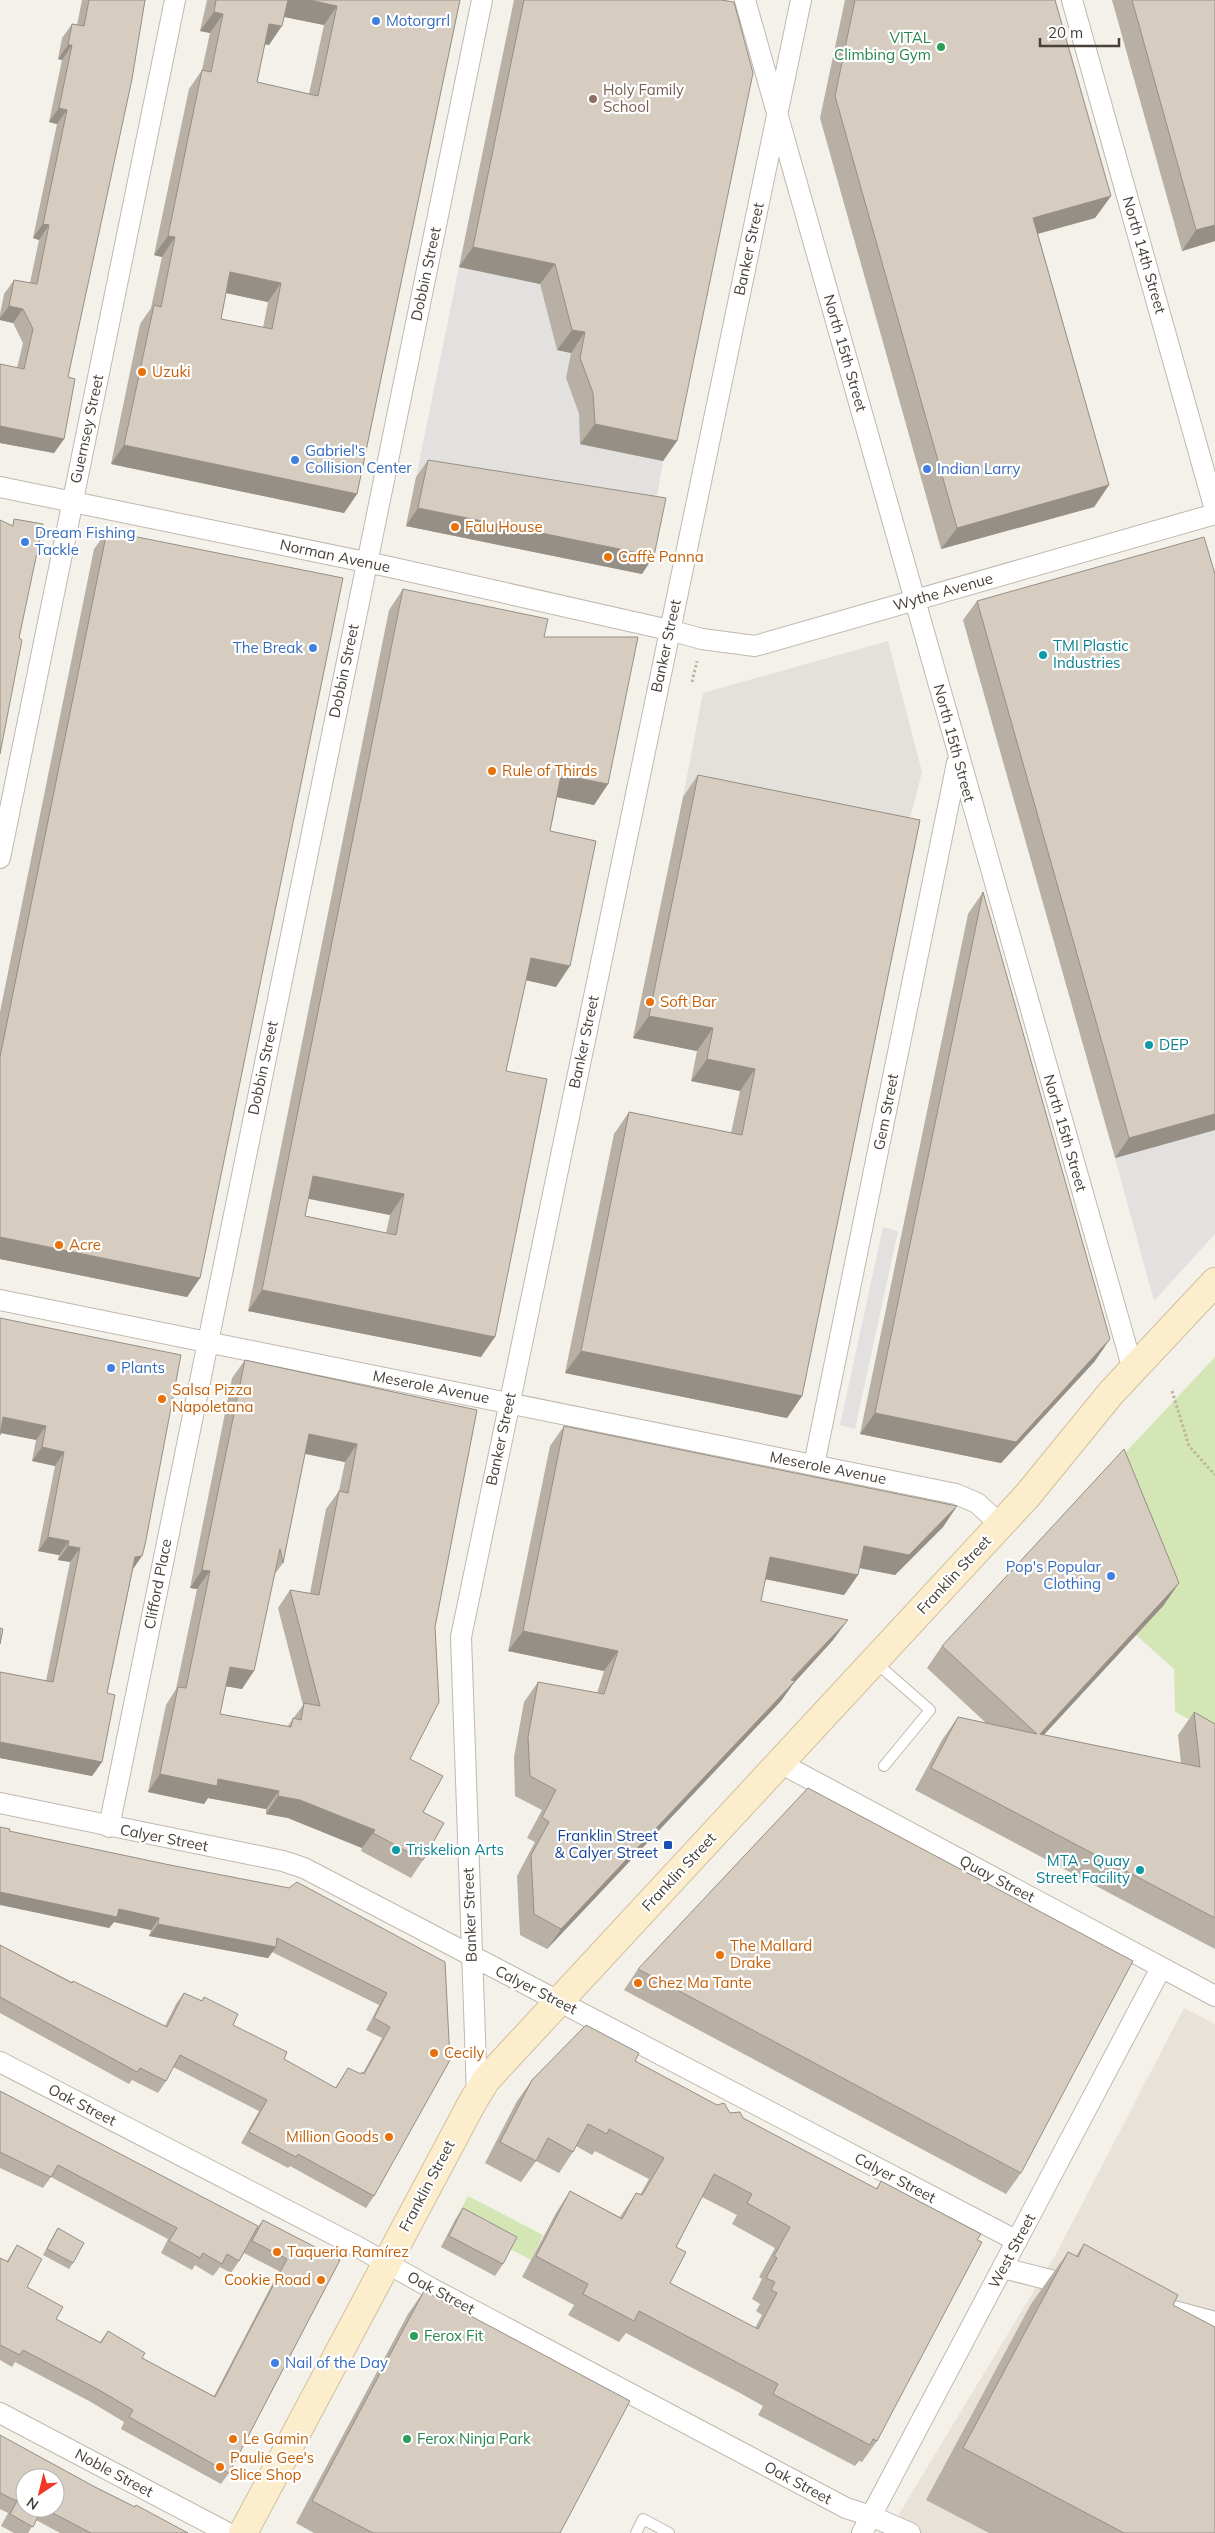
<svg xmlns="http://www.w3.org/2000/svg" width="1215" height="2533" viewBox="0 0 1215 2533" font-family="Mulish,sans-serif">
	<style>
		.residential { fill: #e8e2d9 }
		.industrial { fill: #e4e0dc }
		.green { fill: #d4e6b6 }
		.parking { fill: #e3e1df }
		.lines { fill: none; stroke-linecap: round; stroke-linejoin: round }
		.lane-casing { stroke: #c0b8ad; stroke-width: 12 }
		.street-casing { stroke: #c0b8ad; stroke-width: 22 }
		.secondary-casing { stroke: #d1c09c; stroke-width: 30 }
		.path { stroke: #c1b39f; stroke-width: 3; stroke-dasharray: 2.5 2.5; stroke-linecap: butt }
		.lane { stroke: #fff; stroke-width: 10 }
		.street { stroke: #fff; stroke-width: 20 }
		.secondary { stroke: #fcedcd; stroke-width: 28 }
		.wall { fill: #b8afa5; fill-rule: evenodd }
		.shaded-wall { fill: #968f86 }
		.building { fill: #d6ccc0; stroke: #968f86; fill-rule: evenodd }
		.shop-dot { fill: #3f7fe0; stroke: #fff; stroke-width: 2 }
		.leisure-dot { fill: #2e9e5b; stroke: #fff; stroke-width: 2 }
		.education-dot { fill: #8d6e63; stroke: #fff; stroke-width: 2 }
		.food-dot { fill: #e8710a; stroke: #fff; stroke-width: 2 }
		.culture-dot { fill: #0f9aa8; stroke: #fff; stroke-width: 2 }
		.transit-dot { fill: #1a4fb4; stroke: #fff; stroke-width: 2 }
		.labels { text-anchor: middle; stroke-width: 4.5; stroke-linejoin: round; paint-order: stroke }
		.shop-label { font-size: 15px; fill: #366cbe; stroke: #fff; text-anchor: start }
		.leisure-label { font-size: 15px; fill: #27864d; stroke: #fff; text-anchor: start }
		.education-label { font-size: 15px; fill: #785e54; stroke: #fff; text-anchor: start }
		.street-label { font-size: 15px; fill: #484139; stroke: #fff }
		.food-label { font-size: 15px; fill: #c56008; stroke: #fff; text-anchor: start }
		.culture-label { font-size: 15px; fill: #0d838f; stroke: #fff; text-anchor: start }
		.transit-label { font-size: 15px; fill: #164399; stroke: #fff; text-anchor: end }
	</style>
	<rect width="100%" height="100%" fill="#f4f1eb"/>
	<!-- residential -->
	<path class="residential" d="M1184 2008 1215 2024V2533H906L899 2514 1056 2254Z"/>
	<!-- industrial -->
	<path class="industrial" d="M888 641 922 772 904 842 683 797 703 693Z"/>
	<!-- green -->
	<path class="green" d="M1215 1357V1733L1175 1712 1174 1669 1136 1635 1163 1606 1108 1471Z
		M468 2196 543 2235 531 2260 455 2220Z"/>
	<!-- parking -->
	<path class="parking" d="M459 267 540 284 557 350 571 353 566 379 579 414 581 444 663 461 654 515 416 477Z
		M1215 1130V1234L1154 1301 1115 1158Z
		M883 1227 898 1231 855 1429 840 1425Z"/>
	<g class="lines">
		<!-- lane casing -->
		<g class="lane-casing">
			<path id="lane" d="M874 1661 930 1710 884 1766
				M636 2533 643 2519 669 2533"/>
		</g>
		<!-- street casing -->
		<g class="street-casing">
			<path id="street" d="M745 0 1133 1370
				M1072 0 1215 510
				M0 487 390 567 669 630 702 639 755 646 1215 514
				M0 858 175 0
				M0 1300 956 1494 977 1503 1000 1524
				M814 1465 957 763
				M780 1763 1215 1996
				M0 1803 283 1861 304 1868 1017 2241
				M109 1827 482 0
				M0 2062 358 2247 431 2288 846 2508 871 2516 910 2533
				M477 2094 461 1637 801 0
				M1003 2268 1074 2286
				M1170 2310 1215 2322
				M0 2413 228 2533
				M862 2533 1161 1968"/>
		</g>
		<!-- secondary casing -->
		<g class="secondary-casing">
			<path id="secondary" d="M243 2533 472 2103 486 2080 1027 1496 1111 1393 1215 1282"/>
		</g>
		<!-- path -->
		<path class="path" d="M692 682 697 661
			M1172 1391 1189 1446 1215 1475"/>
		<!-- lane -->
		<use href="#lane" class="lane"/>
		<!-- street -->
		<use href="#street" class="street"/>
		<!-- secondary -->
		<use href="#secondary" class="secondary"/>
	</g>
	<!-- wall -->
	<path class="wall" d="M82 0H146L144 3 68 377 64 439 54 453 0 443V364L17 368 23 343 13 323 0 320V314L4 294 14 280 30 283 39 240 33 238 57 124 49 122 62 60 58 59 62 38 72 24 77 25Z
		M207 0H460L357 494 344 513 111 464 140 324 151 308 162 257 154 255 189 89 202 70 210 33 200 31ZM284 17 324 25 309 94 257 82 265 44 269 45ZM226 293 268 302 263 328 221 319Z
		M514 0H721L677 441 663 461 580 444 579 414 566 378 571 353 557 350 540 284 459 267Z
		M845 0H1055L1111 196 1095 218 1038 234 1109 485 1094 507 941 549 820 118Z
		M1112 0H1215V241L1182 251Z
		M428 460 642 574 406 526 416 477Z
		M107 531 200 1278 187 1297 0 1259V1012L94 549Z
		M1215 574V1130L1115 1158 963 620 977 601Z
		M403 589 544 637 608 784 594 805 557 797 550 831 556 987 526 980 506 1071 481 1357 248 1311 389 610ZM308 1198 390 1215 386 1233 305 1216Z
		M698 775 920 820 802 1396 787 1418 565 1373 614 1134 629 1112 731 1133 740 1091 691 1081 697 1051 633 1038 683 797Z
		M983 892 1095 1361 1001 1463 860 1434 968 914Z
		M0 1318 142 1556 133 1569 107 1693 102 1762 92 1776 0 1758V1672L46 1681 70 1562 58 1560 59 1555 38 1551 55 1466 32 1461 36 1440Z
		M245 1360 477 1410 435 1627 410 1759 423 1812V1860L411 1878 361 1851 362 1848 288 1818 266 1814V1809L208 1798 204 1804 148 1792 166 1705 176 1689 197 1589 190 1588 232 1378ZM305 1454 345 1462 339 1491 326 1509 310 1593 290 1590 278 1608 303 1705 287 1727 220 1714 226 1686 242 1689 274 1575 283 1563Z
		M564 1426 957 1506 943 1527 895 1575 859 1568 858 1575 844 1595 765 1579 761 1601 833 1640 793 1684 781 1701 547 1949 520 1935 517 1876 535 1842 527 1838 542 1810 515 1796 514 1757 524 1702 538 1682 597 1693 604 1671 508 1651 550 1446Z
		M1179 1583 1163 1606 1044 1735 1181 1763 1178 1735 1194 1712 1215 1724V1949L915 1790 942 1740 958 1717 986 1723 927 1668 942 1646Z
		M9 1831 445 1962 374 2196 366 2208 290 2166 288 2168 241 2143 259 2111 173 2067 166 2081 158 2093 132 2080 129 2084 0 2013V1945L72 1982 165 2026 176 2004 184 1993 202 2001 204 1997 233 2025 284 2059 335 2088 348 2068 360 2074 363 2073 382 2038 366 2030 379 2005 272 1952 268 1958 149 1936 151 1930 114 1922 109 1928Z
		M638 1969 1021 2173 1006 2194 624 1990Z
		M635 2061 730 2113 743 2118 876 2189 881 2181 977 2240 877 2441 862 2462 859 2461 855 2466 758 2415 763 2406 740 2393 626 2333 619 2342 568 2315 574 2305 522 2277 556 2213 570 2191 620 2217 636 2193 640 2195 649 2179 595 2151 592 2155 576 2146 573 2152 559 2173 536 2161 521 2182 485 2163 517 2101 532 2080ZM702 2197 737 2215 732 2224 775 2248 759 2277 762 2279 752 2299 760 2304 756 2311 762 2315 755 2328 670 2283 676 2247Z
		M0 2091 257 2228 263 2220 340 2260 229 2473 221 2484 121 2429 124 2422 91 2402 15 2362 12 2367 0 2360V2258L7 2261 17 2245 27 2287 56 2319 100 2342 108 2331 142 2358 214 2396 279 2271 244 2253 239 2261 231 2273 220 2267 213 2276 195 2265 192 2270 161 2253 168 2239 51 2177 43 2188 0 2168Z
		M463 2208 503 2264 495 2276 441 2247 455 2220Z
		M58 2228 73 2263 69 2269 43 2255 54 2234Z
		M1084 2244 1173 2305 1215 2533H989L926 2500 1031 2304 1068 2252 1076 2256Z
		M424 2291 560 2533H314L296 2523 408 2314Z
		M0 2435 95 2487 188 2533H60L36 2520 28 2533H14L1 2526 8 2513 0 2509Z"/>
	<!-- shaded-wall -->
	<path class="shaded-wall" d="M286 0H309L337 6 324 25 275 15Z
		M214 12 223 14 210 33 200 31Z
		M269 24 282 26 269 45 256 43Z
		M68 45H72L62 60 58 59Z
		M59 108 67 110 57 124 49 122Z
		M1111 196 1095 218 1018 239 1033 218Z
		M43 224 49 225 39 240 33 238Z
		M1215 225V241L1182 251 1196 230Z
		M168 236 175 237 162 257 154 255Z
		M473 247 555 264 540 284 459 267Z
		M230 272 281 283 268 302 217 291Z
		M9 306 23 309 13 323 0 320V318Z
		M572 330 585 332 571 353 557 350Z
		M595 424 677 441 663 461 580 444Z
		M0 426 64 439 54 453 0 443Z
		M124 445 357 494 344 513 111 464Z
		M1109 485 1094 507 941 549 957 528Z
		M418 508 654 556 642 574 406 526Z
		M561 775 608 784 594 805 547 795Z
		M531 958 570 966 556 987 516 978Z
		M649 1016 713 1028 697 1051 633 1038Z
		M707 1059 755 1069 740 1091 691 1081Z
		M1215 1114V1130L1115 1158 1129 1138Z
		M313 1176 404 1194 390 1215 299 1197Z
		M0 1237 200 1278 187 1297 0 1259Z
		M262 1290 495 1337 481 1357 248 1311Z
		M1110 1339 1095 1361 1001 1463 860 1434 875 1413Z
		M581 1351 802 1396 787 1418 565 1373Z
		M3 1417 46 1426 36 1440 0 1433Z
		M309 1434 357 1444 345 1462 297 1452Z
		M42 1447 64 1452 55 1466 32 1461Z
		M957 1506 943 1527 895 1575 850 1566 864 1546Z
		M48 1537 69 1541 59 1555 38 1551Z
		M68 1546 80 1548 70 1562 58 1560Z
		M142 1556 132 1570 135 1557Z
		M770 1557 858 1575 844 1595 755 1577Z
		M202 1570 210 1571 197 1589 190 1588Z
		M1179 1583 1163 1606 1024 1756 1040 1734Z
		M848 1620 833 1640 793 1684 781 1701 547 1949 561 1929Z
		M523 1631 618 1651 604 1671 508 1651Z
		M230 1667 254 1671 242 1689 218 1685Z
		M0 1742 102 1762 92 1776 0 1758Z
		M160 1774 218 1779 279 1791 266 1809 208 1798 204 1804 148 1792Z
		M278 1796 300 1800 375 1830 362 1848 288 1818 266 1814Z
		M0 1892 119 1909 159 1918 151 1930 114 1922 109 1928 0 1905Z
		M158 1924 276 1947 268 1958 149 1936Z"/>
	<!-- building -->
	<path class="building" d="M89 0H145L132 79 68 377 75 379 64 439 0 426V364L24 369 33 329 23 309 9 306 14 280 37 284 49 225 43 224 67 110 59 108 72 45H68L72 24 84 26Z
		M216 0H288L282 26 269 24 257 82 318 96 337 6 309 0H460L357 494 124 445 154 305 161 307 175 237 168 236 202 70 211 72 223 14 214 12ZM230 272 281 283 272 329 221 319Z
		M524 0H721L734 2 753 73 677 441 595 424 593 393 580 358 585 332 572 330 555 264 473 247Z
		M855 0H1055L1111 196 1033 218 1109 485 957 528 835 96Z
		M1132 0H1215V225L1196 230Z
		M428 460 666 498 654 556 418 508Z
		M14 519 43 524 19 638 22 640 0 754V520L13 526Z
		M107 531 343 578 200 1278 0 1237V1057Z
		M1204 537 1215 574V1114L1129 1138 977 601Z
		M403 589 548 619 544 637H638L608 784 561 775 550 831 596 841 570 966 531 958 506 1071 547 1079 495 1337 262 1290ZM313 1176 404 1194 396 1235 305 1216Z
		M698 775 920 820 802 1396 581 1351 629 1112 742 1135 755 1069 707 1059 713 1028 649 1016Z
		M983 892 1110 1339 1016 1442 875 1413Z
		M0 1318 181 1355 145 1545 142 1556 135 1557 107 1693 115 1695 102 1762 0 1742V1672L53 1682 80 1548 68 1546 69 1541 48 1537 64 1452 42 1447 46 1426 3 1417 0 1435Z
		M245 1360 477 1410 435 1627 439 1702 410 1759 443 1776 423 1812 444 1823 423 1860 373 1833 375 1830 300 1800 278 1796 279 1791 218 1779 217 1786 160 1774 178 1687 186 1688 192 1659 210 1571 202 1570ZM309 1434 357 1444 348 1493 339 1491 319 1595 290 1590 320 1706 304 1703 301 1720 293 1718 291 1727 220 1714 230 1667 254 1671 280 1549 283 1563Z
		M564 1426 957 1506 909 1555 864 1546 858 1575 770 1557 761 1601 848 1620 791 1680 795 1681 561 1929 534 1914 531 1855 549 1822 542 1817 556 1790 530 1776 528 1737 538 1682 604 1694 618 1651 523 1631Z
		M1124 1449 1179 1583 1040 1734 1200 1767 1194 1712 1215 1724V1918L931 1768 958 1717 1037 1734 942 1646Z
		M0 1628 3 1629 0 1644Z
		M808 1788 1133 1961 1021 2173 638 1969Z
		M0 1827 10 1829 9 1831 170 1865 289 1888 297 1882 445 1962 450 2060 374 2196 298 2154 296 2157 249 2132 267 2100 180 2055 166 2081 140 2068 137 2072 0 1997V1945L72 1983 73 1981 167 2027 184 1993 202 2001 204 1997 238 2014 233 2025 287 2052 284 2059 336 2088 348 2068 361 2074 362 2072 364 2074 390 2027 374 2018 387 1993 277 1938 276 1947 158 1924 159 1918 119 1909 117 1917 0 1892Z
		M586 2025 639 2053 635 2061 717 2105 724 2103 730 2113 740 2112 743 2118 877 2189 881 2181 981 2234 977 2240 982 2242 877 2441 873 2439 870 2445 773 2394 778 2384 639 2311 634 2321 583 2294 588 2284 536 2256 570 2191 622 2219 636 2193 642 2195 664 2158 609 2129 607 2134 588 2124 573 2152 548 2138 536 2161 500 2142 532 2080ZM714 2174 752 2194 747 2203 790 2227 774 2256 777 2258 766 2278 775 2282 771 2290 777 2293 758 2329 670 2283 686 2252 676 2247Z
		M0 2091 258 2226 239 2261 227 2254 222 2264 203 2253 200 2258 169 2241 177 2228 58 2165 51 2177 0 2152Z
		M463 2208 517 2237 503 2264 449 2236Z
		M263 2220 340 2260 229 2473 129 2417 133 2410 99 2390 23 2350 20 2355 0 2345V2258L8 2262 17 2245 42 2259 27 2287 63 2307 56 2319 101 2343 108 2331 145 2353 142 2358 215 2397 287 2259 252 2241Z
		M58 2228 84 2243 73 2263 47 2249Z
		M1084 2244 1178 2295 1173 2305 1215 2327V2533H1124L963 2448 1068 2252 1078 2257Z
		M424 2291 630 2401 560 2533H373L312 2501Z
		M0 2435 95 2487 135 2507 136 2505 188 2533H91L43 2508H55V2478H25V2508H42L33 2527 10 2514 17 2501 0 2493Z"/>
	<!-- markers -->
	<g class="shop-dot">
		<circle cx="376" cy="21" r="5"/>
		<circle cx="295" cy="460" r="5"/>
		<circle cx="927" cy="469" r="5"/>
		<circle cx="25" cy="542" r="5"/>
		<circle cx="313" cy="648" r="5"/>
		<circle cx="111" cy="1368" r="5"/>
		<circle cx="1111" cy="1576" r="5"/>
		<circle cx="275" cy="2363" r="5"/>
	</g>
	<g class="leisure-dot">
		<circle cx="941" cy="47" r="5"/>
		<circle cx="414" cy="2336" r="5"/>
		<circle cx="407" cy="2439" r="5"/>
	</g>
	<circle class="education-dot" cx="593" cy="99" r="5"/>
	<g class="food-dot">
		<circle cx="142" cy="372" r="5"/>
		<circle cx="455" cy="527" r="5"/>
		<circle cx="608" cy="557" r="5"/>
		<circle cx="492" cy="771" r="5"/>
		<circle cx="650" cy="1002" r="5"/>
		<circle cx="59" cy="1245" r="5"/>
		<circle cx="162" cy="1399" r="5"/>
		<circle cx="720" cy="1955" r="5"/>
		<circle cx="638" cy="1983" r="5"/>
		<circle cx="434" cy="2053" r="5"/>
		<circle cx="389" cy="2137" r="5"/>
		<circle cx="277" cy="2252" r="5"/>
		<circle cx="321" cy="2280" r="5"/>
		<circle cx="233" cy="2439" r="5"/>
		<circle cx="220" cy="2467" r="5"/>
	</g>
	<g class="culture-dot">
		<circle cx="1043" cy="655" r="5"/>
		<circle cx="1149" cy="1045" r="5"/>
		<circle cx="396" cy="1850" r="5"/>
		<circle cx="1140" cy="1870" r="5"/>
	</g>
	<rect class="transit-dot" x="663" y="1840" width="10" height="10" rx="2.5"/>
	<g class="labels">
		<!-- shop labels -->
		<g class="shop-label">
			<text x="386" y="26">Motorgrrl</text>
			<text x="305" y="456">Gabriel's<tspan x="305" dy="17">Collision Center</tspan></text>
			<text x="937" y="474">Indian Larry</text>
			<text x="35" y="538">Dream Fishing<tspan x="35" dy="17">Tackle</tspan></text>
			<text x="303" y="653" text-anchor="end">The Break</text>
			<text x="121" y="1373">Plants</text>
			<text x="1101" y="1572" text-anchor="end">Pop's Popular<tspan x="1101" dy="17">Clothing</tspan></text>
			<text x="285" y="2368">Nail of the Day</text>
		</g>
		<!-- leisure labels -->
		<g class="leisure-label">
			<text x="931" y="43" text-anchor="end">VITAL<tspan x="931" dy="17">Climbing Gym</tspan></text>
			<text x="424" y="2341">Ferox Fit</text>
			<text x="417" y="2444">Ferox Ninja Park</text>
		</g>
		<!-- education labels -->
		<g class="education-label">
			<text x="603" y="95">Holy Family<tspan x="603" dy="17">School</tspan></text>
		</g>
		<!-- street labels -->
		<g class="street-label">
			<text transform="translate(749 249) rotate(-78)" y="5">Banker Street</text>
			<text transform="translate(1144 255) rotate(74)" y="5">North 14th Street</text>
			<text transform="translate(426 274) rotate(-78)" y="5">Dobbin Street</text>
			<text transform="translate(845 353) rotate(74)" y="5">North 15th Street</text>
			<text transform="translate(87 429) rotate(-78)" y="5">Guernsey Street</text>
			<text transform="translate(335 556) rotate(12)" y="5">Norman Avenue</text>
			<text transform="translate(943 592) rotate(-16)" y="5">Wythe Avenue</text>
			<text transform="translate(666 646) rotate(-78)" y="5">Banker Street</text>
			<text transform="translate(344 671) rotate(-78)" y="5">Dobbin Street</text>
			<text transform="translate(954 743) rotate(75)" y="5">North 15th Street</text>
			<text transform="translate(584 1042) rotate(-78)" y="5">Banker Street</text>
			<text transform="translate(263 1068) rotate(-78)" y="5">Dobbin Street</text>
			<text transform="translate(886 1112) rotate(-79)" y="5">Gem Street</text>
			<text transform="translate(1065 1133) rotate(74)" y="5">North 15th Street</text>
			<text transform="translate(431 1387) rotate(11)" y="5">Meserole Avenue</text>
			<text transform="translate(501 1439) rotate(-78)" y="5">Banker Street</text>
			<text transform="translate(828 1468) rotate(11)" y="5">Meserole Avenue</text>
			<text transform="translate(954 1575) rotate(-47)" y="5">Franklin Street</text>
			<text transform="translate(158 1584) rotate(-79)" y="5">Clifford Place</text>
			<text transform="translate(164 1838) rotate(11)" y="5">Calyer Street</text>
			<text transform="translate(679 1872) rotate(-47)" y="5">Franklin Street</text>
			<text transform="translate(997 1879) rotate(28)" y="5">Quay Street</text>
			<text transform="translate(470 1915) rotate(-92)" y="5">Banker Street</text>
			<text transform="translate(536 1990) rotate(27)" y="5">Calyer Street</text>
			<text transform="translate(82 2105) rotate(27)" y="5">Oak Street</text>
			<text transform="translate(895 2178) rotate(28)" y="5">Calyer Street</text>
			<text transform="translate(427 2186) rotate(-62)" y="5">Franklin Street</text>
			<text transform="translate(1012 2251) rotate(-62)" y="5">West Street</text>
			<text transform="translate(441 2293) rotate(28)" y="5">Oak Street</text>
			<text transform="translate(114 2473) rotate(28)" y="5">Noble Street</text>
			<text transform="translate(798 2483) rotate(28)" y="5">Oak Street</text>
		</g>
		<!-- food labels -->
		<g class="food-label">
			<text x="152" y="377">Uzuki</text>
			<text x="465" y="532">Falu House</text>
			<text x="618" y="562">Caffè Panna</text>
			<text x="502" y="776">Rule of Thirds</text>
			<text x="660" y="1007">Soft Bar</text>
			<text x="69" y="1250">Acre</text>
			<text x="172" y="1395">Salsa Pizza<tspan x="172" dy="17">Napoletana</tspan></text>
			<text x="730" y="1951">The Mallard<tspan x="730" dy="17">Drake</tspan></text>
			<text x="648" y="1988">Chez Ma Tante</text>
			<text x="444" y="2058">Cecily</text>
			<text x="379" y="2142" text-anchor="end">Million Goods</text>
			<text x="287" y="2257">Taqueria Ramírez</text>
			<text x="311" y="2285" text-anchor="end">Cookie Road</text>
			<text x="243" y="2444">Le Gamin</text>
			<text x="230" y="2463">Paulie Gee's<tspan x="230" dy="17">Slice Shop</tspan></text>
		</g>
		<!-- culture labels -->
		<g class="culture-label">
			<text x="1053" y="651">TMI Plastic<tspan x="1053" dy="17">Industries</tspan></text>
			<text x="1159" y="1050">DEP</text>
			<text x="406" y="1855">Triskelion Arts</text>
			<text x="1130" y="1866" text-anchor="end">MTA - Quay<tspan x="1130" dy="17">Street Facility</tspan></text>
		</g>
		<!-- transit labels -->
		<g class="transit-label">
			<text x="658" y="1841">Franklin Street<tspan x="658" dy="17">&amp; Calyer Street</tspan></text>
		</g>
	</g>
	<!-- north arrow -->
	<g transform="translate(40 2493) rotate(215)"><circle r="24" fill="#ffffff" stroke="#b6b3b0"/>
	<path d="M0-4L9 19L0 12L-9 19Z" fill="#ef3827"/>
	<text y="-8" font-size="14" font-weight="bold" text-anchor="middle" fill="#484139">N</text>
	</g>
	<!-- scale -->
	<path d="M1040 38v8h79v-8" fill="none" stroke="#484139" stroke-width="2.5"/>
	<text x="1048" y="38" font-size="15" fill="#484139" stroke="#ffffff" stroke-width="4" paint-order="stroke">20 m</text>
</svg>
